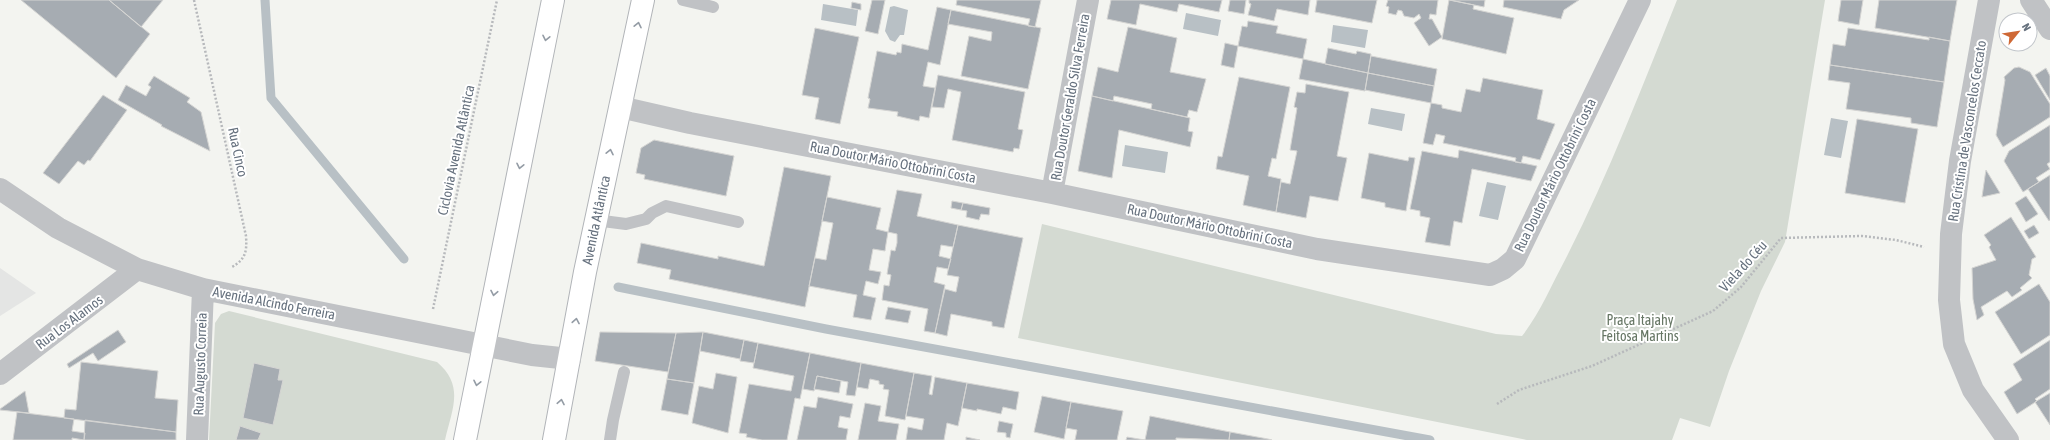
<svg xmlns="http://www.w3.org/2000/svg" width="2050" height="440" viewBox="0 0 2050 440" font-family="'Asap Condensed',sans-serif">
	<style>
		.built { fill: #e4e5e4 }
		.green { fill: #d4dad2 }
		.water { fill: #b8c0c5 }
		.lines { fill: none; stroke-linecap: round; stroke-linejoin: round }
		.stream { stroke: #b8c0c5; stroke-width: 9 }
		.building { fill: #a6acb2; stroke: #d5d5d3 }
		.primary-casing { stroke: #b1b4b8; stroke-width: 24 }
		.path { stroke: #b7b9bc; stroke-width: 2.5; stroke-dasharray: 2 2; stroke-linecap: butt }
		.lane { stroke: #c0c2c5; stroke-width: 12 }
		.street { stroke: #c0c2c5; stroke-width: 22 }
		.primary { stroke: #fff; stroke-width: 22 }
		.oneway { stroke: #949ca5 }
		.labels { text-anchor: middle; stroke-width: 4; stroke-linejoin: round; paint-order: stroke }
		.street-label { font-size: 14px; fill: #66717e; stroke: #fff }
		.park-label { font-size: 14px; fill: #667664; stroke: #fff }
	</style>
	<rect width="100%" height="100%" fill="#f3f4f0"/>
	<!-- built -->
	<path class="built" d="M0 268 36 293 0 316Z"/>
	<!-- green -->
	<path class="green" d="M1677 0H1825L1785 242 1761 291 1729 371 1710 427 1680 418 1672 440H1527L1018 338 1042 224 1453 324 1496 334 1522 336C1540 313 1551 286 1565 260 1608 176 1642 87 1677 0Z
		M229 311 437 362C465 386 452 409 445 440H209L215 323 221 314Z"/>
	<!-- water -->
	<path class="water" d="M823 4 858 10 856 26 821 20Z
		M894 6 908 10 904 35H900L895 42 890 40 885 31 890 7Z
		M1186 13 1221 20 1218 36 1183 29Z
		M1333 25 1368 30 1365 48 1331 42Z
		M1371 108 1405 114 1402 131 1368 124Z
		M1831 118 1848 121 1841 158 1824 155Z
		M1125 145 1168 152 1165 173 1122 166Z
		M1487 182 1506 186 1498 220 1479 216Z"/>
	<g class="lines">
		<!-- stream -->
		<path class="stream" d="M265 0 271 98 404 259
			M618 287 826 329 1430 440"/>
	</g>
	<!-- building -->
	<path class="building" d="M21 0H109L150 34 116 78Z
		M109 0H163L141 27Z
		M872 0H885L878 34 865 31Z
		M957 0H1041L1035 27 1028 26 1030 19 956 5Z
		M1111 0H1222L1219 12 1179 4 1177 12 1140 4 1136 25 1107 19Z
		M1230 0H1246L1244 14 1228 11Z
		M1249 0H1310L1308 15 1277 9 1274 21 1248 15 1251 4 1249 3Z
		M1317 0H1377L1372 23 1315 12Z
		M1388 0H1438L1436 15 1430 14 1429 19H1432L1442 37 1429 46 1414 23 1421 18 1419 14 1414 18 1404 16 1402 11 1398 10 1396 15 1388 13 1389 7 1386 6Z
		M1449 0 1474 5 1473 9 1514 18 1506 54 1442 39Z
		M1450 0H1485L1484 7Z
		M1504 0H1579L1564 10 1561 19 1503 7Z
		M1841 0H1863L1859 25 1838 21Z
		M1879 0H1957L1950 41 1875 28Z
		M852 2 861 4V10L851 8Z
		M937 7 951 10 940 65 928 62 923 86 935 88 929 118 920 116 919 121 897 116 898 112 868 108 870 99 868 98 877 51 896 55 897 52 901 53 902 44 928 50Z
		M951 10 1041 28 1028 89 961 76 969 36 991 41 992 32 948 24Z
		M1248 21 1278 26 1276 33 1307 39 1303 59 1238 46 1242 26 1247 27Z
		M1128 27 1177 38 1170 72 1206 79 1197 112 1189 110 1187 117 1151 109 1152 104 1114 96 1113 101 1092 96 1098 67 1118 72Z
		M815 28 859 37 840 124 815 119 819 98 802 95Z
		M1848 28 1929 40V37L1950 41 1944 82 1830 65 1833 44 1845 46Z
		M1225 43 1238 46 1234 68 1221 65Z
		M1328 48 1356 54 1357 51 1371 54 1368 73 1325 64Z
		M1371 56 1437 69 1434 86 1368 73Z
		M1303 59 1368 73 1365 91 1299 79Z
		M1830 65 1944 82 1937 127 1911 123V118L1846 109 1850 83 1828 80Z
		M2019 67 2030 72 2050 104V117L2003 147 1996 135 2005 80 2004 77 2014 68Z
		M2046 68 2050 76V100L2035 75Z
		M1368 73 1434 86 1431 103 1365 90Z
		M938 75 1025 92 1018 129 1023 130 1019 149 1014 148 1013 152 952 140 961 92 948 89 944 108 932 107Z
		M154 76 190 98 187 102 201 112 210 151 161 126 162 125 118 100 126 85 146 96 151 87 148 85Z
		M1239 77 1290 87 1276 159 1272 158 1268 176 1281 179 1276 212 1243 205 1249 176 1216 169 1218 156 1222 157Z
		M1483 78 1543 90 1537 119 1555 124 1540 160 1523 156 1521 163 1515 162 1516 158 1443 143 1445 136 1436 134 1433 145 1423 143 1431 103 1442 105V108L1461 112 1466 89 1480 92Z
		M1306 84 1349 92 1337 156 1347 158 1338 201 1310 196 1306 218 1276 212 1281 182 1290 184 1297 151 1290 150 1297 108 1294 107 1297 92 1305 93Z
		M103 95 127 110 90 161 88 160 84 165 78 161 59 184 43 173Z
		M1092 96 1190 118 1188 131 1193 132 1190 147 1119 130 1112 178 1078 171Z
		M1857 119 1918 129 1905 203 1845 193Z
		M2050 125V162L2047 164 2050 169 2036 178 2039 182 2023 192 2004 161 2009 151Z
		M654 140 734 156 726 196 644 179 645 175 636 173 641 148Z
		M1459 150 1537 166 1531 181 1472 169 1462 223 1454 221 1450 246 1425 242 1430 218 1420 216V211L1410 209 1422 151 1458 158Z
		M1369 153 1408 161 1409 157 1415 158 1406 211 1385 207V203L1361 198Z
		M784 167 831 176 805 307 669 279 671 270 637 263 641 243 718 259V256L764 266Z
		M1986 170 2000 193 1982 197 1985 176Z
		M2050 175V220L2049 221 2028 189Z
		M897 190 922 194 917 216 958 225 953 247 941 245 939 256 951 259 948 269 937 267 934 282 945 285 935 333 924 331 928 309 882 300 884 285 889 286 891 275 887 274 891 250 895 251 897 243V234L888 232Z
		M2026 196 2038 214 2026 222 2015 203Z
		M827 197 881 208 876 229 888 232 886 244 885 251 873 249 869 270 881 272 878 284 866 281 863 295 876 298 871 320 853 317 857 295 809 286 815 258 826 260 833 223 822 221Z
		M952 201 963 203 961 210 951 208Z
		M963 203 990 208 989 215 981 214 979 220 966 217 967 211 961 210Z
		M2011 217 2036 257 2032 259 2029 275 2032 278 2020 288 2022 290 2012 297 2007 291 1981 307 1984 315 1977 320 1973 299 1972 268 1996 260 1989 247 1991 245 1984 235Z
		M958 225 1023 238 1004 328 992 326V322L951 314 947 336 935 333 945 289 956 292 959 277 947 275Z
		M2034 225 2039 233 2029 239 2024 231Z
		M2039 284 2050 302V335L2021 354 1995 312Z
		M888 307 911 311 908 323 885 319Z
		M118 330 126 342 98 361 93 353 69 368 67 364Z
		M600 332 676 333 668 372 595 361Z
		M703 332 694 383 667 379 676 333Z
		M703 332 744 340 740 359 700 351Z
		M744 340 758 343 754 363 740 361Z
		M2050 340V389L2035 399 2037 401 2017 414 2004 392 2022 380 2013 364Z
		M758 343 810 353 800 399 795 398 787 440H762L746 437 747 434 739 433 749 384 791 391 794 376 753 368Z
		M810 353 861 363 855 396 846 395 848 382 817 376 814 391 803 389Z
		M81 362 158 371 155 398 178 400 176 432 64 418 65 409 76 410Z
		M254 363 280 369 278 380H283L273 425 243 418Z
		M861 363 914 373 905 420 885 416 889 390 883 389 884 385 879 384V381L870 379 868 389 857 387Z
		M716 373 737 377 728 433 692 423 699 386 713 389Z
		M914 373 932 376 929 394 932 395 935 377 967 383 958 426 947 423 944 440H906L908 427 922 430 924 419 906 416Z
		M817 376 841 381 839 393 814 389Z
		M667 379 694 383 688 415 661 410Z
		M967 383 1019 392 1016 410 1003 407 1001 414 977 409V411L962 408Z
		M25 391 29 413 0 410V409Z
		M2050 393V425L2035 402Z
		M1042 396 1071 402 1064 439 1034 432Z
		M818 397 853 404 850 418 840 416 838 427 848 429 846 440H797L804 406 816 408Z
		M1071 402 1123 411 1117 440H1075L1077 430 1066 428Z
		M865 403 881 406 878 421 899 424 896 440H858Z
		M17 412 74 419 72 431 85 433 84 440 72 438V440H13Z
		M1150 416 1230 432 1229 440 1176 438V440H1145Z
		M85 420 176 432V440H84Z
		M999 421 1013 424 1010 438 1006 437V433L997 432Z
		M240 426 261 433 258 440H236Z
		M1230 432 1268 439 1272 440H1229Z
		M966 437 980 440H966Z
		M1127 437 1145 440H1126Z"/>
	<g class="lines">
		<!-- primary casing -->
		<g class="primary-casing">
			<path id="primary" d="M465 440 553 0
				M554 440 585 272 643 0"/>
		</g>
		<!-- path -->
		<path class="path" d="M194 0 246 236C247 251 246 259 232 267
			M433 309 497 0
			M1497 404 1519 390 1592 366 1713 311 1741 287 1781 238 1862 236 1896 240 1924 247"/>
		<!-- lane -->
		<path class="lane" d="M683 0 713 7
			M595 220 626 224 646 219 652 213 666 206 738 222
			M610 440 613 420 624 372"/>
		<!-- street -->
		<path class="street" d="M1989 0 1960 161 1951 234 1949 300 1954 344 1973 390 2008 440
			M2031 0 2050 29
			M620 107 690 123 1052 193 1317 249 1490 275 1503 269 1515 259 1640 0
			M0 189 58 228 137 269 203 289 532 355 570 359
			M1052 193 1088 0
			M0 374 137 269
			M197 440 203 289"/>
		<!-- primary -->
		<use href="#primary" class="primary"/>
	</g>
	<!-- one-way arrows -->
	<defs><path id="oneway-chevron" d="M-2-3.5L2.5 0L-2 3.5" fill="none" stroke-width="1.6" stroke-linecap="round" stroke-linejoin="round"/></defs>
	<g class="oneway">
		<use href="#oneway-chevron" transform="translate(638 25) rotate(-78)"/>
		<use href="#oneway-chevron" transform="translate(546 38) rotate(102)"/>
		<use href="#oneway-chevron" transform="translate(610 152) rotate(-78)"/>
		<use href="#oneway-chevron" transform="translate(520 166) rotate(102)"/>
		<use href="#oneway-chevron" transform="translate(494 293) rotate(101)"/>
		<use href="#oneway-chevron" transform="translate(576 321) rotate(-80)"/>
		<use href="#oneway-chevron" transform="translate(477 383) rotate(102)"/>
		<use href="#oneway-chevron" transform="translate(561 402) rotate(-79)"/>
	</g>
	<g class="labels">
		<!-- street labels -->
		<g class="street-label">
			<text transform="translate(1070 97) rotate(-80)" y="5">Rua Doutor Geraldo Silva Ferreira</text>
			<text transform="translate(1967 131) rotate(-81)" y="5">Rua Cristina de Vasconcelos Ceccato</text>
			<text transform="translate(456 150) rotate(-78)" y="5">Ciclovia Avenida Atlântica</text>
			<text transform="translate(238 152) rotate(78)" y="5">Rua Cinco</text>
			<text transform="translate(893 162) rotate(11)" y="5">Rua Doutor Mário Ottobrini Costa</text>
			<text transform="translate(1555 175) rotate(-64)" y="5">Rua Doutor Mário Ottobrini Costa</text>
			<text transform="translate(596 220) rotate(-78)" y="5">Avenida Atlântica</text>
			<text transform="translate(1210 226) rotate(12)" y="5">Rua Doutor Mário Ottobrini Costa</text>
			<text transform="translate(1743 266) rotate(-48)" y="5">Viela do Céu</text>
			<text transform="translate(274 303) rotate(11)" y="5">Avenida Alcindo Ferreira</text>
			<text transform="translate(69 322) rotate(-37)" y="5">Rua Los Alamos</text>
			<text transform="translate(200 364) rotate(-88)" y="5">Rua Augusto Correia</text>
		</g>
		<!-- park labels -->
		<g class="park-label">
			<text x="1640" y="325">Praça Itajahy<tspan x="1640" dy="16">Feitosa Martins</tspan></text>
		</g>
	</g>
	<!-- north arrow -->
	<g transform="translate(2018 32) rotate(60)"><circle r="19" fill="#ffffff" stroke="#c2c6cb"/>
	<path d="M0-3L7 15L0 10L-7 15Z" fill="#cf6835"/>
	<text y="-6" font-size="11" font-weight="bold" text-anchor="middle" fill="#66717e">N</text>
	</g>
</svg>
